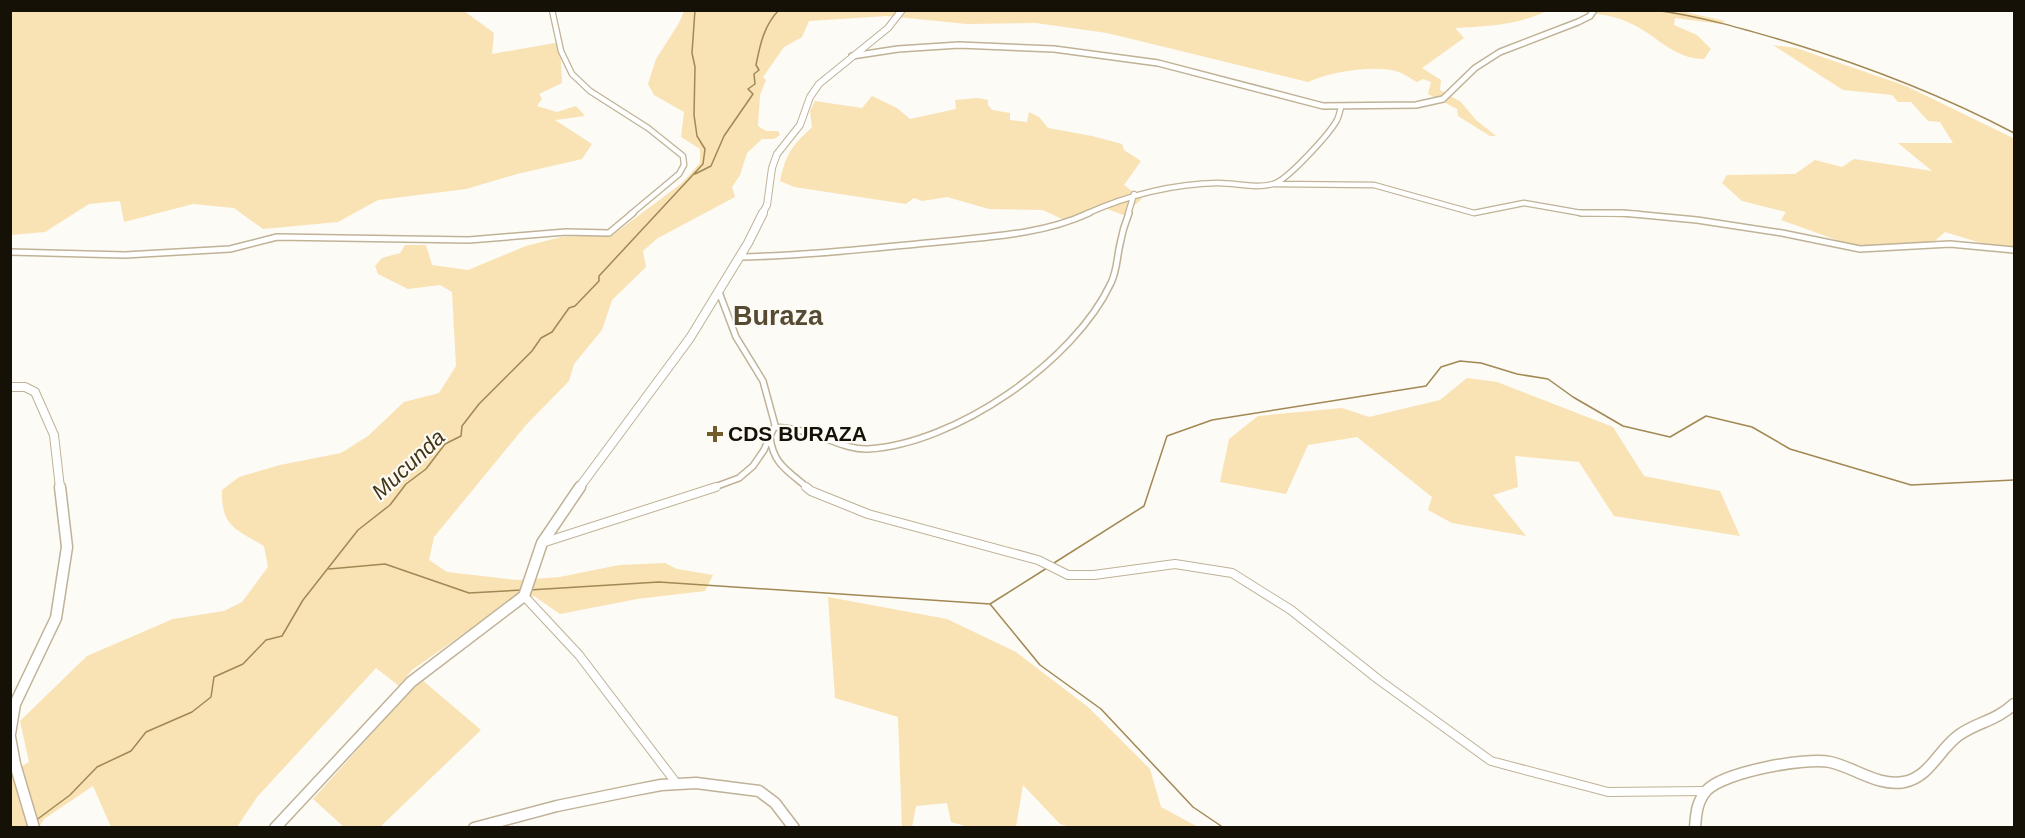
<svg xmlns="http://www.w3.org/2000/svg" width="2025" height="838" viewBox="0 0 2025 838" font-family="Helvetica,sans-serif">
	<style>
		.green { fill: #f9e2b4 }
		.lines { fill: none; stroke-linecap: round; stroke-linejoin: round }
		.stream { stroke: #a18854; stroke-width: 1.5 }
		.minor-far2-casing { stroke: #bfb297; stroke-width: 7 }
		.minor-far1-casing { stroke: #bfb297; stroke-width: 8 }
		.minor-casing { stroke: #bfb297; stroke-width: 10 }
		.tertiary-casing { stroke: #bfb297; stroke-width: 8 }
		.secondary-far2-casing { stroke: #bfb297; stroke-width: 8 }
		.secondary-far1-casing { stroke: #bfb297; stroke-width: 10 }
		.secondary-casing { stroke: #bfb297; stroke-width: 13 }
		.minor-far2 { stroke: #fff; stroke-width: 4.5 }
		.minor-far1 { stroke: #fff; stroke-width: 5 }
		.minor { stroke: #fff; stroke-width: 8 }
		.tertiary { stroke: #fff; stroke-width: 5 }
		.secondary-far2 { stroke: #fff; stroke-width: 6 }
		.secondary-far1 { stroke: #fff; stroke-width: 8 }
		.secondary { stroke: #fff; stroke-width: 10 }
		.poi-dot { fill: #725b2b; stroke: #fdfbf5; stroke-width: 2 }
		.labels { text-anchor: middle; stroke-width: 4.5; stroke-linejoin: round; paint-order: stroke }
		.poi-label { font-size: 21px; font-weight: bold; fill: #161107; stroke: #fdfbf5; text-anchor: start }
		.water-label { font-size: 22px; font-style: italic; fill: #433516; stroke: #fdfbf5 }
		.district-label { font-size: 27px; font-weight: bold; fill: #564a32; stroke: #fdfbf5 }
	</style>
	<rect width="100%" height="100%" fill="#fdfbf5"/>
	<!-- green -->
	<path class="green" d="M11 11H464L494 33 492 54 560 42 562 83 539 94 542 99 537 106 557 112 576 106 585 116 555 120 592 144 582 159 517 174 466 189 378 200 338 222 263 229 234 208 193 204 124 222 120 201 89 204 45 232 11 235Z
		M684 11H1547C1517 25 1488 26 1455 28L1464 38 1422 68 1441 80 1440 90 1461 102 1476 120 1496 136H1490L1458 116 1457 109 1428 94 1431 82 1423 79 1417 82C1410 78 1403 73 1396 71 1371 65 1330 72 1308 82L1107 33 1036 23 967 24 887 16 809 21 802 37 784 47 763 77 766 80 760 95 758 126 766 131H778L780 135 774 139H762L747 153 740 175 732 187 735 197 658 238 643 251 646 267 612 300 602 330 574 364 569 381 526 425 434 537 429 560 447 572 517 580 560 577 619 565 665 563 677 569 713 575 705 591 637 599 560 614 534 596 506 604 412 670 399 686 376 668 257 797 237 827H111L93 786 44 819 39 827 11 828V773L29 762 20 721 87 656 173 619 224 611 242 602 268 567 264 546C235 529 221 526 222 490L239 477 280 465 341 453 368 436 404 402 439 393 456 366 452 292 440 285 408 289 378 274 375 266 382 258 400 253 405 245H426L432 265 468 270 526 246 561 237 614 234 682 183 700 163V149L681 137 684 112 654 95 648 84 656 59 679 23Z
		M1570 11H1681L1725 21 1721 24 1675 18 1674 25 1697 35 1711 49 1704 59C1673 59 1657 35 1630 23 1611 14 1590 13 1570 11Z
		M1773 45 1796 48 1906 86 2013 138 2014 253 1945 232 1930 245 1889 251 1859 248 1781 220 1786 212 1742 201 1722 183 1727 175 1795 174 1815 160 1842 167 1854 159 1932 171 1898 143H1953L1940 122 1928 121 1911 102H1898L1892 95 1843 90Z
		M872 96 897 108 910 119 956 109 955 100 978 98 988 100V105L992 110 1010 113V120L1027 122 1029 112 1039 117 1048 128 1092 136 1122 144 1124 150 1141 161 1124 185 1142 199 1123 215 1102 207 1066 221 1043 210 989 209 947 197 922 201 914 198 906 204 794 187 780 181C786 153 792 146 812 127L810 111 815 101 862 108Z
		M1467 378 1497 382 1613 427 1644 476 1720 491 1740 536 1614 516 1579 462 1515 456 1518 487 1493 495 1526 536 1452 523 1428 510 1432 497 1357 437 1308 445 1286 494 1220 482 1229 439 1258 416 1342 408 1369 417 1440 400Z
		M828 597 947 619 1016 652 1088 707 1150 769 1161 807 1198 827H1070L1060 824 1023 785 1016 827H969L951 822 947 803 916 806 912 827H902L898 717 835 698Z
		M421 679 481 730 380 827H344L313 799Z"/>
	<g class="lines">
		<!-- stream -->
		<path class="stream" d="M1434 10H1488
			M1654 10C1700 16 1744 29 1788 42 1866 66 1942 95 2014 133
			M1596 11 1607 10
			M695 174 711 166 724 136 753 94 748 89 755 84 754 74 759 70 756 65C760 45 764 25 779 10
			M1054 563 1144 506 1167 436 1212 420 1426 386 1441 367 1460 361 1481 363 1517 374 1548 379 1573 397 1623 426 1670 437 1706 416 1752 427 1790 449 1911 485 2014 480
			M329 569 385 564 469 593 522 590
			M529 590 659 582 990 604 1047 568
			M990 604 1040 665 1101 709 1193 807 1224 828
			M35 821 70 795 97 767 131 751 146 732 192 712 211 697 214 677 243 664 266 640 282 636 303 600 358 530 390 505 406 484 426 469 445 444 461 436 462 426 479 404 532 351 541 338 552 332 569 308 575 306 599 281V276L703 164 705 149 697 136 694 115 695 67 692 53 695 10
			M24 828 29 825"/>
		<!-- minor-far2 casing -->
		<g class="minor-far2-casing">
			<path id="minor-far2" d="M552 10 561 51 572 74 590 91 648 128 683 156 684 165 679 174 631 214
				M1275 184 1374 185 1474 213 1524 203 1581 213 1639 214
				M1086 214C1128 195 1172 184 1218 183 1237 183 1255 189 1273 184 1287 181 1330 133 1337 120 1339 116 1340 111 1341 107
				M1128 214 1134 194"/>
		</g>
		<!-- minor-far1 casing -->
		<g class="minor-far1-casing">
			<path id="minor-far1" d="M1581 213H1623L1697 220 1782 233 1860 249 1950 244 2014 250
				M10 252 125 255 230 249 277 237 469 240 566 232 609 233 633 213
				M739 257C802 256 864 249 927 243 981 237 1040 236 1089 213
				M775 427C789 428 802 430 815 435 832 440 850 450 868 449 955 444 1074 362 1111 283 1117 271 1117 257 1120 244 1122 233 1125 223 1129 213
				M770 437C773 464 788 471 808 488
				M712 488 739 478 753 466 764 450 775 425 763 381 736 337 719 292"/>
		</g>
		<!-- minor casing -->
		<g class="minor-casing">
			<path id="minor" d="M806 487 811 491 868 514 1038 560 1068 575H1094L1175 564 1232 573 1291 610 1379 680 1491 761 1608 792 1704 791
				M542 543 716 487
				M524 596 579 655 677 784"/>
		</g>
		<!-- tertiary casing -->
		<g class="tertiary-casing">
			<path id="tertiary" d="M852 56 898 49 959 45 1054 49 1158 63 1323 106 1416 105 1443 99 1475 68 1500 52 1578 22 1590 16 1594 10"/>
		</g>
		<!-- secondary-far2 casing -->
		<g class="secondary-far2-casing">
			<path id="secondary-far2" d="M762 214 767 205 772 168 777 154 800 125 810 97 819 84 888 28 902 10"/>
		</g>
		<!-- secondary-far1 casing -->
		<g class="secondary-far1-casing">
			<path id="secondary-far1" d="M10 387H25L35 392 54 435 60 488
				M579 488 690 338 748 243 763 213"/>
		</g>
		<!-- secondary casing -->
		<g class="secondary-casing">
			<path id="secondary" d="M10 734 15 704 56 618 67 547 60 487
				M10 737 15 764 34 828
				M275 828 411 682 524 596 542 543 580 487
				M474 828 557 806 630 791 661 785 696 783 759 791 775 803 794 828
				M1695 828C1696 813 1697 801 1707 790 1725 772 1805 757 1830 762 1854 767 1878 787 1904 782 1930 777 1939 749 1959 735 1977 722 1996 721 2014 704"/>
		</g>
		<!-- minor-far2 -->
		<use href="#minor-far2" class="minor-far2"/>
		<!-- minor-far1 -->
		<use href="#minor-far1" class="minor-far1"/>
		<!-- minor -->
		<use href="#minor" class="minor"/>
		<!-- tertiary -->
		<use href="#tertiary" class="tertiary"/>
		<!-- secondary-far2 -->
		<use href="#secondary-far2" class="secondary-far2"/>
		<!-- secondary-far1 -->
		<use href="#secondary-far1" class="secondary-far1"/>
		<!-- secondary -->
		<use href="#secondary" class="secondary"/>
	</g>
	<!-- markers -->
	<path class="poi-dot" d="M712 425h6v6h6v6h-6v6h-6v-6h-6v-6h6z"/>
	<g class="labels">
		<!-- poi labels -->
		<g class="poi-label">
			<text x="728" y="441">CDS BURAZA</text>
		</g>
		<!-- water labels -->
		<g class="water-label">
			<text transform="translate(408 464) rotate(-43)" y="8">Mucunda</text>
		</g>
		<!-- district labels -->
		<g class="district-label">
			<text x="778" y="325">Buraza</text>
		</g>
	</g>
	<!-- border -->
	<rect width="2025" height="838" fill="none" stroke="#161107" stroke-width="24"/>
</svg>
